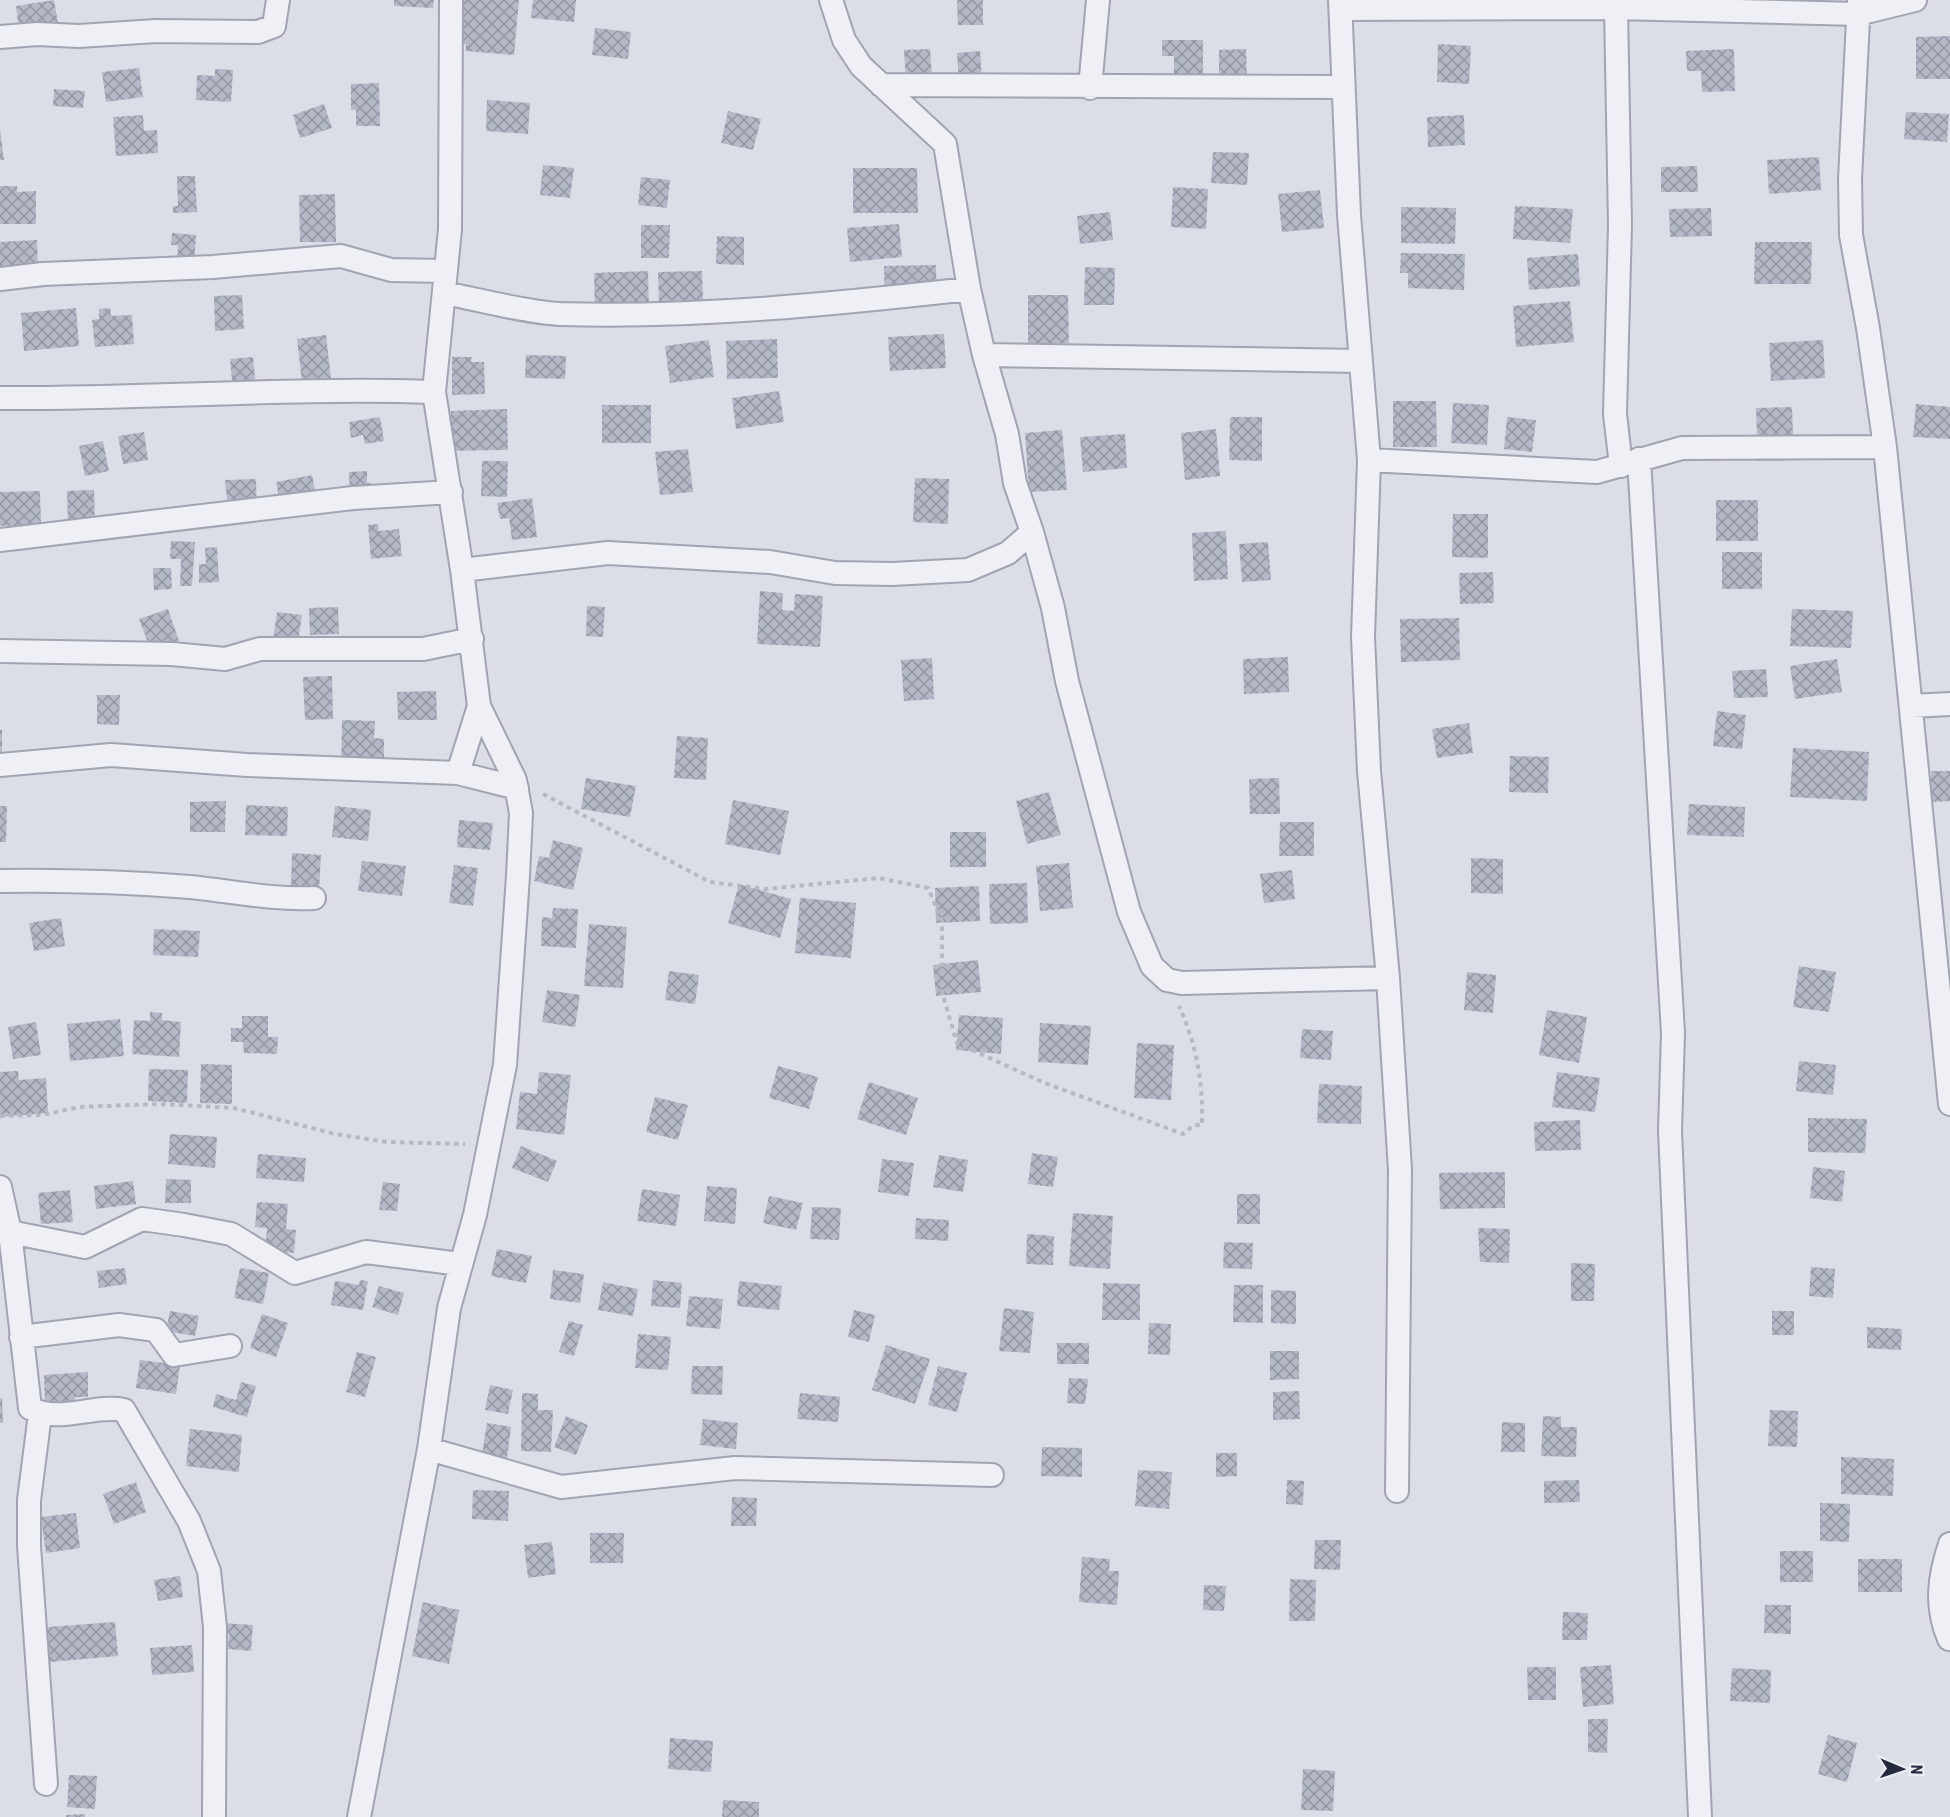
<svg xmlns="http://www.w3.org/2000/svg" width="1950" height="1817" viewBox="0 0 1950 1817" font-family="'Roboto Condensed',sans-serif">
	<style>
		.building { fill: url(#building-cross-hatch) }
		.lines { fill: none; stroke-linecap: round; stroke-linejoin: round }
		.street-casing { stroke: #a1a4b1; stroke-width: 26 }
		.path { stroke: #b6b9c2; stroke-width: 4; stroke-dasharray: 4.5 4.5; stroke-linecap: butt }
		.street { stroke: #eef0f5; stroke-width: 22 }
	</style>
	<defs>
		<pattern id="building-cross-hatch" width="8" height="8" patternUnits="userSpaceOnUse" patternTransform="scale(1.5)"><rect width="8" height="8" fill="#b5b9c7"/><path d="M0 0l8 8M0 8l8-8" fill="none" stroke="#9397a3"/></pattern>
	</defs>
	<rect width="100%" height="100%" fill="#dbdee7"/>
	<!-- building -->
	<path class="building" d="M54 0 58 23 19 29 16 6Z
		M394 0H434L433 8 394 6Z
		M459 0H519L514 55 466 51V44L456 43Z
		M533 0H576L574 22 531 18Z
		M957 0H983V25H958Z
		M595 28 631 32 628 59 592 55Z
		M1950 36V79H1916V37Z
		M1162 40H1203V78L1174 79V56H1162Z
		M1438 44 1471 46 1469 84 1437 82Z
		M930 49 932 78 906 80 904 50Z
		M1246 49 1247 80 1219 81V50Z
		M1734 49 1735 91 1702 92 1701 71H1687L1686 51Z
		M980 51 982 81 959 82 957 53Z
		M139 68 143 97 106 102 102 72Z
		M215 69 233 70 231 102 196 100 197 75 215 76Z
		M379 83 380 126H356V110H351V84Z
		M54 89 85 91 83 108 53 106Z
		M487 100 530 103 528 134 486 131Z
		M324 104 332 128 300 138 293 115Z
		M728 111 761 119 753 150 721 143Z
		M1906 112 1949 114 1947 142 1904 139Z
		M143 115 144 131 157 130 158 153 116 156 113 117Z
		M1464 115 1465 145 1428 147 1427 117Z
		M0 130 4 160H0Z
		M1213 152 1249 153 1247 185 1211 183Z
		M1819 157 1821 190 1769 194 1767 160Z
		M543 165 574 168 570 198 540 195Z
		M1697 166 1698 192H1661V167Z
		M853 168H917L918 213H853Z
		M177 176H195L197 212 173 213V206H178Z
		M641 177 670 180 667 208 638 205Z
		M0 186H17V192L36 191V224H0Z
		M1173 187 1208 189 1206 229 1171 227Z
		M1320 190 1324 228 1282 232 1278 194Z
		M335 194 336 242H300L299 195Z
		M1515 206 1573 209 1570 243 1513 239Z
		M1401 207 1456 208 1455 244 1401 243Z
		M1711 208 1712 236 1670 237 1669 209Z
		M1110 212 1113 240 1080 244 1077 216Z
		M899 224 902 257 850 262 847 228Z
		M641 225H670L669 258H641Z
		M172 233 196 235 194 266 177 265 178 245H171Z
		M717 236 744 237V265L716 264Z
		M37 240 38 272 0 273V242Z
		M1755 242H1812L1811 284H1754Z
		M1401 253 1465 254 1464 290 1408 288V273H1400Z
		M1578 254 1580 286 1529 290 1527 258Z
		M936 265 937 306 885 308 884 266Z
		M1085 267 1115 268 1114 305H1084Z
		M648 271 649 310 595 311 594 273Z
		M702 271 703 300 659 301 658 272Z
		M242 295 244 329 215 331 214 296Z
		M1028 295H1068L1069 343H1028Z
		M1570 301 1574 342 1516 347 1513 306Z
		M76 308 79 346 24 351 21 313Z
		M110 308 111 316 132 315 134 344 95 347 92 320 99 319V309Z
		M944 334 946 368 890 371 888 337Z
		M326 335 331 378 302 382 297 339Z
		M777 339 778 378 727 379 726 341Z
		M709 340 714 377 670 383 665 346Z
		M1823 340 1825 378 1771 381 1769 343Z
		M526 355 566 356 565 379 525 378Z
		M253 357 256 389 233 391 230 359Z
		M452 357H472L471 362H484L485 394 452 395Z
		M779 391 784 422 736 429 732 398Z
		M1393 401H1436L1437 447H1393Z
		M1453 403 1489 405 1487 445 1451 443Z
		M1916 404 1950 407V439L1913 437Z
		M602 405H651V443H602Z
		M1792 407 1794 460 1758 461 1756 408Z
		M507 409 508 450 443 451 451 438V411Z
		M380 417 384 441 365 444 363 435 351 438 349 422Z
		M1230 417H1262V461L1229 460Z
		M1507 417 1536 420 1532 452 1504 449Z
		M1216 429 1220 476 1185 480 1181 433Z
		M1062 430 1067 490 1029 492 1025 433Z
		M144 432 148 460 123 464 118 436Z
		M1125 434 1127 468 1083 472 1080 437Z
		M103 441 109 471 85 476 79 446Z
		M688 449 693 492 660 495 655 452Z
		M482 461H508L507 497 481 496Z
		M367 471V483H371L372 498 350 499 349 472Z
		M312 475 318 506 282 514 276 482Z
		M915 478 949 479 948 524 913 522Z
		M256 479 257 517 229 518 225 480Z
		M94 490 95 526 68 527 67 491Z
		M40 491 41 525 0 526V492Z
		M532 498 537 537 512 540 509 518 500 519 497 503Z
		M1716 500H1758V541H1716Z
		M1453 514H1488V558L1452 557Z
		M378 524 379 531 399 529 402 556 371 559 368 525Z
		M1226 531 1228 579 1194 581 1192 533Z
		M171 541 195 542 192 586H180L181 559H170Z
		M1268 542 1271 580 1242 582 1239 544Z
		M217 547 219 582 199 583V564H206L205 548Z
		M1722 552H1762V589H1722Z
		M153 568H171L172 589 154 590Z
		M1493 572 1494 603 1460 604 1459 573Z
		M760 591 783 593 782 610 794 611 795 594 823 596 820 647 757 644Z
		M587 606 605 607 603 637 586 636Z
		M338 607 339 634 310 635 309 608Z
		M168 609 179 641 151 651 139 619Z
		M1792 609 1853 611 1851 648 1790 646Z
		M277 612 302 615 298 643 273 640Z
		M1459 618 1460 660 1401 662 1400 619Z
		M1288 657 1289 692 1244 694 1243 659Z
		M932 658 934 699 904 701 901 660Z
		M1837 659 1842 692 1795 699 1790 666Z
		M1766 669 1768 697 1734 698 1732 671Z
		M332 676 333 719 305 720 303 677Z
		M436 691 437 720H398L397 692Z
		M97 695H120L119 725 97 724Z
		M1717 711 1746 715 1742 749 1713 746Z
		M342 720 375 721 374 738 384 739V759L341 774Z
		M1469 723 1473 753 1437 758 1432 729Z
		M0 730H2V756H0Z
		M677 736 708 738 706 780 674 778Z
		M1793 748 1869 752 1867 801 1790 797Z
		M1510 756 1549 757 1548 793 1509 792Z
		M1931 771H1950V801L1931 802Z
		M586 778 636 786 630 817 581 809Z
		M1279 778 1280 814H1250L1249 779Z
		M1049 792 1061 835 1027 844 1016 801Z
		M733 800 789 811 780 855 725 844Z
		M226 801 225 832H190V802Z
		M1689 804 1745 807 1744 837 1687 835Z
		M246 805 288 807 287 836 245 835Z
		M0 806H7L6 842H0Z
		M335 806 371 810 368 841 332 837Z
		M459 820 493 823 490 850 457 847Z
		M1280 822H1314V856H1279Z
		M950 832H986V867H950Z
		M553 840 583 848 573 890 534 881 539 856 549 858Z
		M292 853 321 855 319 889 291 887Z
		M1471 858 1503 859V894L1471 893Z
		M362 861 406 866 402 896 358 891Z
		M1069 863 1073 908 1040 911 1036 866Z
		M454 865 478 868 473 906 449 903Z
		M1292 870 1295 899 1264 903 1260 874Z
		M1027 883 1028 923 990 924 989 884Z
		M739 884 791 899 780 938 728 923Z
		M979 886 980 921 936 923 935 888Z
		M800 898 856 903 851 958 795 953Z
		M553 908 578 909 576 948 541 946 542 917 552 918Z
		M61 918 65 946 34 951 29 923Z
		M589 924 627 927 623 988 584 986Z
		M154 929 200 931 198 957 153 955Z
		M978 960 981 992 936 996 933 965Z
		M1799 966 1836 972 1829 1012 1793 1007Z
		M669 971 699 975 695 1004 665 1000Z
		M1467 972 1496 975 1493 1013 1464 1010Z
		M547 990 580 995 575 1027 542 1022Z
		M1547 1010 1587 1017 1579 1063 1539 1055Z
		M150 1012 162 1013V1020L181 1022 179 1057 132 1054 134 1020 150 1021Z
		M959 1015 1003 1018 1001 1054 956 1050Z
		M242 1016H268V1037H278L277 1054 244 1053 243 1042H231V1028H242Z
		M120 1019 124 1056 70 1061 67 1024Z
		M36 1022 41 1055 13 1059 8 1027Z
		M1040 1023 1091 1026 1088 1065 1038 1062Z
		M1302 1029 1333 1031 1331 1060 1300 1058Z
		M1137 1043 1174 1045 1171 1100 1134 1098Z
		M1799 1061 1836 1065 1833 1095 1796 1091Z
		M201 1064 232 1065V1104L200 1103Z
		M778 1066 818 1077 809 1109 769 1098Z
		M149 1069 188 1070 187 1103 148 1101Z
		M18 1071 19 1080 46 1078 48 1113 0 1117V1072Z
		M539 1072 571 1075 564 1135 516 1129 520 1092 537 1094Z
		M1557 1072 1600 1078 1595 1112 1552 1107Z
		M869 1082 918 1098 906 1135 857 1119Z
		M1319 1084 1362 1086 1361 1124 1317 1123Z
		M655 1097 688 1105 678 1140 646 1132Z
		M1808 1118 1867 1119 1865 1153 1808 1152Z
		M1580 1120 1581 1150 1535 1151 1534 1122Z
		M170 1134 217 1137 215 1168 168 1164Z
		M521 1146 557 1161 548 1182 512 1168Z
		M1032 1153 1058 1157 1053 1187 1028 1184Z
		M258 1154 306 1158 304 1182 256 1178Z
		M939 1155 968 1160 963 1192 933 1187Z
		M882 1159 914 1163 909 1196 878 1192Z
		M1813 1167 1845 1171 1842 1202 1810 1198Z
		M1505 1172V1208L1440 1209 1439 1173Z
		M166 1179 191 1180V1203H165Z
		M133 1181 136 1204 96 1209 94 1186Z
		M383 1182 400 1184 397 1211 379 1210Z
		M707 1186 737 1188 735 1224 704 1221Z
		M642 1189 680 1195 676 1226 637 1221Z
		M70 1190 73 1222 41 1224 38 1193Z
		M1237 1194H1260V1224H1237Z
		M769 1196 803 1203 796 1230 763 1223Z
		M257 1202 288 1204 286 1229 296 1230 294 1253 265 1251 267 1228 255 1227Z
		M812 1207 841 1208 839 1240 810 1239Z
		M1073 1213 1113 1216 1110 1269 1069 1266Z
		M916 1218 949 1220 948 1241 915 1239Z
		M1478 1228 1510 1229 1509 1263 1480 1262Z
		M1027 1234 1054 1236 1053 1265 1026 1264Z
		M1224 1242 1253 1243 1252 1269 1223 1268Z
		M497 1249 532 1256 526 1283 491 1276Z
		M1571 1263 1595 1264 1594 1301H1571Z
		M1811 1267 1835 1269 1833 1298 1809 1296Z
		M125 1268 127 1284 99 1288 97 1271Z
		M240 1268 269 1273 263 1304 234 1298Z
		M553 1270 584 1274 580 1303 550 1299Z
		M360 1280 368 1281 363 1310 331 1305 335 1281 359 1285Z
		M653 1280 682 1283 680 1308 651 1306Z
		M739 1281 782 1286 779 1310 737 1306Z
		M603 1282 638 1289 633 1316 598 1310Z
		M1103 1283 1140 1284V1320H1102Z
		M1234 1285H1263V1323L1233 1322Z
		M379 1286 404 1293 398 1315 372 1307Z
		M1271 1290 1296 1291V1324L1271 1323Z
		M689 1296 723 1299 720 1329 686 1326Z
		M1004 1308 1034 1312 1030 1353 999 1351Z
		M854 1310 875 1315 869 1342 848 1337Z
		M170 1311 199 1316 195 1336 166 1331Z
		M1772 1311H1794V1335H1772Z
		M262 1314 288 1323 276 1357 250 1348Z
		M569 1321 583 1325 574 1356 559 1352Z
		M1149 1323 1171 1324 1170 1355 1148 1354Z
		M1867 1327 1902 1329 1901 1350 1867 1348Z
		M638 1334 671 1337 668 1370 635 1368Z
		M1057 1343H1089V1364H1057Z
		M886 1345 930 1359 915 1404 872 1390Z
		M1270 1351H1299V1379L1270 1380Z
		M357 1352 376 1357 365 1397 346 1392Z
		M140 1360 180 1365 176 1394 136 1388Z
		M692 1366H723L722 1395 691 1394Z
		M938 1366 967 1373 957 1412 928 1405Z
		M88 1372V1397H75V1407L45 1405 44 1375Z
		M1069 1378 1088 1379 1085 1404 1067 1403Z
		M241 1382 256 1386 247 1417 213 1407 216 1394 236 1400Z
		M490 1385 513 1390 508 1414 485 1410Z
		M1299 1391 1300 1419 1273 1420V1392Z
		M522 1393 538 1394V1410H553L551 1452 521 1451Z
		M800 1393 840 1397 838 1422 797 1419Z
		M0 1398H2L3 1423H0Z
		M1770 1410 1798 1411 1797 1447 1768 1446Z
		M566 1416 588 1425 576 1455 554 1447Z
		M1543 1416 1561 1417V1427H1577L1576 1457 1541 1456Z
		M703 1419 738 1423 736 1449 700 1445Z
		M1502 1422 1525 1423V1452H1501Z
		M487 1423 511 1427 507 1458 482 1454Z
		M190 1429 242 1435 239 1472 186 1466Z
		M1042 1447 1082 1448V1477L1041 1476Z
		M1216 1453H1237V1476L1216 1477Z
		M1841 1457 1894 1459 1893 1496 1841 1494Z
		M1138 1470 1172 1472 1169 1509 1135 1506Z
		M1287 1480 1304 1481 1303 1505 1286 1504Z
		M1579 1480 1580 1502 1544 1503V1481Z
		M136 1482 146 1512 114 1524 103 1494Z
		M473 1490 509 1491 508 1521 472 1519Z
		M732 1497 757 1498 756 1526H731Z
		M1820 1503 1850 1504 1849 1542 1820 1541Z
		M76 1513 80 1548 46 1553 41 1517Z
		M590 1533H624L623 1563H590Z
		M1315 1540H1341L1340 1570 1314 1569Z
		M552 1542 556 1574 528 1578 524 1545Z
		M1780 1551H1813V1582H1780Z
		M1082 1557 1110 1559 1109 1571H1119L1117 1605 1079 1602Z
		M1858 1559H1902V1592H1858Z
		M180 1576 183 1597 158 1601 154 1580Z
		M1290 1579 1316 1580 1315 1621H1289Z
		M1204 1585 1226 1586 1224 1611 1203 1610Z
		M423 1602 459 1610 449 1664 412 1656Z
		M1765 1605H1791V1634L1764 1633Z
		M1563 1612 1588 1613 1587 1640H1562Z
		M115 1622 118 1656 50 1662 47 1627Z
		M221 1623 253 1625 251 1651 228 1649 229 1633H221Z
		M192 1645 194 1672 152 1675 150 1648Z
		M1611 1665 1614 1704 1583 1707 1580 1667Z
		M1527 1667H1556V1700H1528Z
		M1732 1668 1771 1670 1770 1703 1730 1701Z
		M1588 1719H1608L1607 1753 1588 1752Z
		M1828 1735 1857 1743 1847 1782 1818 1774Z
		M670 1738 713 1741 711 1772 668 1769Z
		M1303 1769 1335 1771 1333 1811 1301 1810Z
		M69 1775 97 1776 95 1809 67 1807Z
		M723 1800 759 1802V1817H722Z
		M85 1814V1817H66V1815Z"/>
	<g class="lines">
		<!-- street casing -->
		<g class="street-casing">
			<path id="street" d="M831 0 844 40 861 66 945 144 969 289 984 355 1007 434 1015 483 1032 532 1053 608 1067 681 1129 912 1152 966 1167 980 1182 983 1388 978
				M1340 0 1349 215 1369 460 1363 637 1369 771 1388 978 1400 1170 1397 1491
				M1859 0 1850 179 1851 235 1868 328 1885 447 1950 1104
				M1616 8 1620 225 1615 414 1621 466
				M1341 9 1616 8 1858 14 1915 0
				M0 37 37 34 79 36 156 31 258 32 274 26 278 0
				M881 85 1342 87
				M1090 88 1098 0
				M0 279 43 274 213 267 341 256 391 270 446 271
				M444 293C481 300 524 312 560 314 696 318 834 304 969 289
				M984 355 1360 361
				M0 398C145 399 290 387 434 392
				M1639 459 1673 1033 1670 1131 1700 1817
				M1369 460 1597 472 1682 448 1885 447
				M0 540 353 498 451 492
				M462 570 608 553 770 562 835 573 892 574 968 570 1008 553 1032 532
				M0 651 172 654 225 659 260 649H423L472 639
				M1912 706 1950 704
				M0 765 111 755 247 765 458 773 479 706
				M458 773 517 788
				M0 881C64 880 126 882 190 887 232 891 271 900 314 898
				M0 1187 10 1232 30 1408C57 1424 94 1404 124 1410L189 1521 209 1571 215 1627 214 1817
				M10 1232 85 1247 142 1219 184 1225 231 1234 295 1273 366 1252 460 1264
				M21 1337 119 1325 156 1330 174 1355 230 1346
				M40 1414 29 1500V1546L46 1784
				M429 1449 561 1487 735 1468 992 1475
				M1949 1639C1935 1606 1939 1577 1950 1544
				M359 1817 429 1449 449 1308 475 1215 505 1065 518 876 521 813 515 780 479 706 462 570 434 392 450 229 451 0"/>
		</g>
		<!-- path -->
		<path class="path" d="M543 794 710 882 766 889 879 878 928 888 942 921V992L957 1043 1042 1082 1183 1134 1194 1125H1202C1203 1082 1197 1046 1179 1006
			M0 1116 43 1115 79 1107 158 1104 234 1108 335 1134 387 1142 465 1144"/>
		<!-- street -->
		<use href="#street" class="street"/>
	</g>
	<!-- north arrow -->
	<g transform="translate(1902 1769) rotate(92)" stroke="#ebedf5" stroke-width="4.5" paint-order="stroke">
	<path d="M0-4.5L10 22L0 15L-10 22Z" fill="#252a3e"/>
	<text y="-9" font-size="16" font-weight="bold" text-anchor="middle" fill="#252a3e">N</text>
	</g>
</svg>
